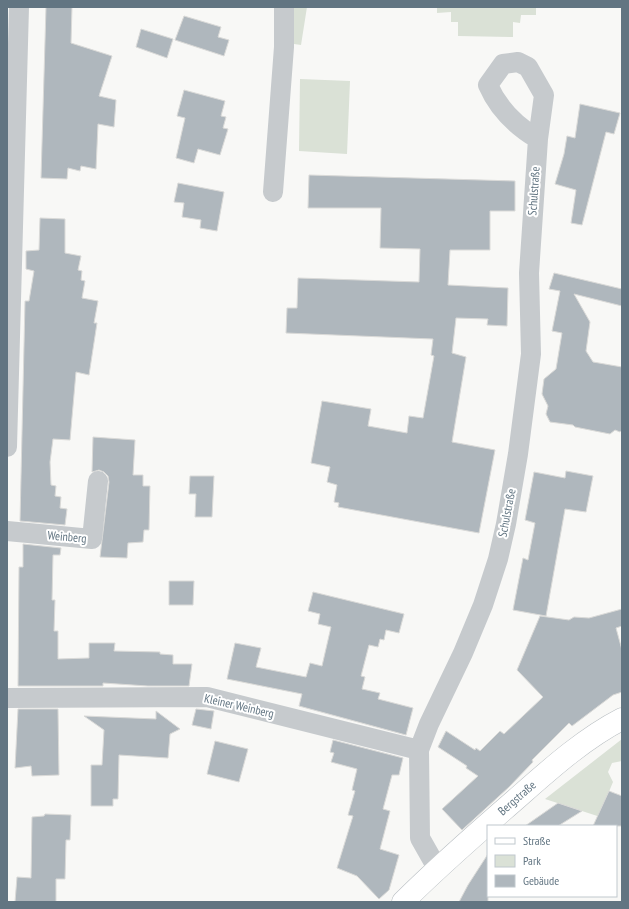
<svg xmlns="http://www.w3.org/2000/svg" width="629" height="909" viewBox="0 0 629 909" font-family="'PT Sans Narrow',sans-serif">
	<style>
		.green { fill: #dae1d6 }
		.building { fill: #afb7bd; stroke: #dadad8 }
		.lines { fill: none; stroke-linecap: round; stroke-linejoin: round }
		.secondary-casing { stroke: #b8bec2; stroke-width: 23 }
		.street { stroke: #c6cacd; stroke-width: 20 }
		.secondary { stroke: #fff; stroke-width: 22 }
		.labels { text-anchor: middle; stroke-width: 4; stroke-linejoin: round; paint-order: stroke }
		.street-label { font-size: 12px; fill: #627582; stroke: #fff }
	</style>
	<rect width="100%" height="100%" fill="#f8f8f6"/>
	<!-- green -->
	<path class="green" d="M286 7H307L301 45 287 43Z
		M437 7H536V15H521L520 23 513 22V37L458 36V22H451V12L437 13Z
		M300 79 350 81 347 154 299 151Z
		M622 739V761L612 763 608 772 613 782 608 794 622 824 545 799Z"/>
	<!-- building -->
	<path class="building" d="M46 7H72L71 43 112 56 99 96 116 100 114 127 98 124 96 169 81 166 80 171 68 168 67 179 41 178Z
		M184 16 221 27 218 37 229 40 224 56 175 40Z
		M141 29 173 39 167 58 136 47Z
		M184 90 225 101 221 116 226 117 223 128 228 129 220 155 198 149 194 163 176 158 185 118 177 116Z
		M580 104 620 113 614 134 606 132 582 225 571 223 576 190 555 184 564 154 567 136 575 138Z
		M309 175 515 181V211H490V250H450L448 285 508 288 507 326 487 325 488 319 456 318 452 353 466 357 452 442 495 450 479 533 338 507 339 503 334 502 337 485 327 482 330 467 311 463 322 401 371 409 368 426 407 433 409 416 423 418 434 356 431 355 433 339 286 333 287 308H297L298 278 419 282 420 249 380 248 381 208H308Z
		M178 183 224 192 217 231 200 228 201 220 182 217 184 203 174 202Z
		M40 218 65 219V253L81 256 78 270 82 271 81 280 85 281 82 298 98 301 94 323H97L89 375 76 372 70 440 53 439 50 462 51 485 56 486 55 496 61 497 60 508 67 509 65 525 20 521 25 301H29L34 271 26 269V251L39 250Z
		M554 273 622 289V306L574 294 590 322 586 351 593 362 622 367V430L620 432 615 430 610 434 575 427 573 425 550 422 546 414 548 406 542 394 544 379 556 369 562 333 552 331 560 291 549 289Z
		M93 437 135 440 133 475H143V486H150L149 530H144L143 542 128 543 127 558 100 557 109 482 108 476 104 472 99 470 92 472Z
		M566 471 593 476 586 512 565 509 546 616 513 610 523 558 528 560 535 523 525 520 534 472 565 478Z
		M190 476H214L212 517H195L196 494H189Z
		M23 544 61 548 60 555H53L52 600H55L54 631H58V659L89 658V643H115L114 651 160 652V654L173 655V664H192L189 686H148L103 683V686H18L19 567H23Z
		M169 581H194L193 605H169Z
		M313 592 404 614 399 633 386 630 384 640 380 639 378 647 369 645 361 676 365 677 362 689 380 693 378 699 413 708 406 735 299 706 302 694 227 679 235 643 261 648 256 667 306 677 310 663 322 666 331 627 318 624 320 614 308 611Z
		M622 609V626L616 628 622 650V692L613 695 572 726 569 723 532 760 533 762 509 787 462 830 442 809 478 776 466 768 467 766 438 747 446 731 475 750 476 748 480 751 500 731 504 734 543 697 517 670 540 616 569 620 574 617 589 618Z
		M18 709H58L59 775 32 776 31 766 15 768Z
		M196 709 214 711 211 729 192 725Z
		M156 711 180 729 170 734 168 758 119 755 118 799H113V806H91V765H102L104 730 84 716 156 719Z
		M333 740 403 758 399 775H392L383 809 390 811 380 849 399 855 389 890 379 899 357 876 337 868 353 816 348 815 355 791 352 790 357 769 331 762 334 753 330 752Z
		M215 741 248 749 239 782 207 774Z
		M609 791 622 796V826H593Z
		M558 803 582 811 558 826H525Z
		M45 814 71 815 70 840H66L65 879H56V902H15L17 877 31 878 32 817 44 816Z
		M488 854V902H459L468 885Z"/>
	<g class="lines">
		<!-- secondary casing -->
		<g class="secondary-casing">
			<path id="secondary" d="M403 902C439 866 477 833 515 800 548 771 583 739 622 719"/>
		</g>
		<!-- street -->
		<path class="street" d="M273 192 284 47V7
			M7 447 19 7
			M7 531 92 539 98 481
			M7 698 207 697 419 750
			M437 868 420 838 419 750 429 724 463 653 483 605 498 559 506 524 518 454 531 354 529 273 538 139 544 95 528 67 518 62 503 64 488 85C498 108 516 126 538 139"/>
		<!-- secondary -->
		<use href="#secondary" class="secondary"/>
	</g>
	<g class="labels">
		<!-- street labels -->
		<g class="street-label">
			<text transform="translate(534 191) rotate(-86)" y="4">Schulstraße</text>
			<text transform="translate(507 513) rotate(-79)" y="4">Schulstraße</text>
			<text transform="translate(67 537) rotate(5)" y="4">Weinberg</text>
			<text transform="translate(239 706) rotate(13)" y="4">Kleiner Weinberg</text>
			<text transform="translate(517 798) rotate(-41)" y="4">Bergstraße</text>
		</g>
	</g>
	<!-- border -->
	<rect width="629" height="909" fill="none" stroke="#627582" stroke-width="16"/>
	<!-- legend -->
	<rect x="487" y="825" width="130" height="72" fill="#ffffff" stroke="#c0c8cd"/>
	<rect x="495" y="838" width="20" height="6" fill="#ffffff" stroke="#c0c8cd"/>
	<text x="523" y="845" font-size="12" fill="#627582">Straße</text>
	<rect x="495" y="855" width="20" height="12" fill="#dae1d6" stroke="#c0c8cd"/>
	<text x="523" y="865" font-size="12" fill="#627582">Park</text>
	<rect x="495" y="875" width="20" height="12" fill="#afb7bd" stroke="#c0c8cd"/>
	<text x="523" y="885" font-size="12" fill="#627582">Gebäude</text>
</svg>
